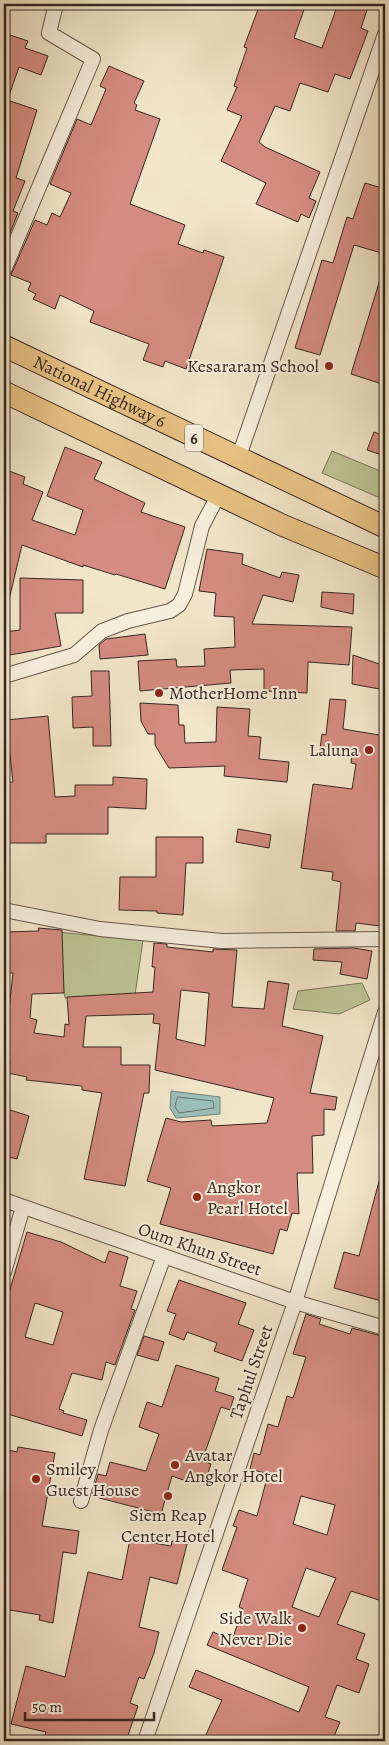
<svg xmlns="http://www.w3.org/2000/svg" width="389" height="1745" viewBox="0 0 389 1745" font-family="Alegreya,serif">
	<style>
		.green { fill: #bdc495; stroke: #7a765a }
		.water { fill: #9bbfb9; stroke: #73827b }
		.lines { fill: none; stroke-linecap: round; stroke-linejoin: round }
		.shore { stroke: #69736c; stroke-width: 1 }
		.building { fill: #d58c82; stroke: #37271f; fill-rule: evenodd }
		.street-casing { stroke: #66574a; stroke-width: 16 }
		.primary-casing { stroke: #37271f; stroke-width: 23 }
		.street { stroke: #f7efdd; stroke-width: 14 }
		.primary { stroke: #e9c385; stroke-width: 21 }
		.poi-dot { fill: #8f2418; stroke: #f7efdd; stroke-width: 2 }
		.labels { text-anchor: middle; stroke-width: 4; stroke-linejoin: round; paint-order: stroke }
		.shield { fill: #f7efdd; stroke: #716358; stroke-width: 1 }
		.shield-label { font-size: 16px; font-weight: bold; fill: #37271f }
		.poi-label { font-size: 18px; fill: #37271f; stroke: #f7efdd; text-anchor: start }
		.street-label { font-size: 18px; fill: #37271f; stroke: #f7efdd }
	</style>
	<rect width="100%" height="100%" fill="#f2e6ca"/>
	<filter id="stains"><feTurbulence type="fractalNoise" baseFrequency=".004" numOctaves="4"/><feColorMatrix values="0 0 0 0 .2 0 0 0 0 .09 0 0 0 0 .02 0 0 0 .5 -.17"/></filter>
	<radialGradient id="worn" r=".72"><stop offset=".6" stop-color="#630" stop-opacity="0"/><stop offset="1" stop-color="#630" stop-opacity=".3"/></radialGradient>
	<!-- green -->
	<path class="green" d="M332 451 385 473V500L322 473Z
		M56 932 143 940 135 995 65 998Z
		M362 983 370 1000 339 1014 293 1009 298 991Z"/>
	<!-- water -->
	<path class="water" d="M171 1091 220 1097V1114L176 1118 170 1108Z"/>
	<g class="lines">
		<!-- shore -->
		<path class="shore" d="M178 1097 213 1101 214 1108 179 1113 175 1107Z"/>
	</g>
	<!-- building -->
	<path class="building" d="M260 4H306L294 38 322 48 338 4H369L361 28 368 31 350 79 335 74 328 92 300 83 290 111 275 106 259 142 265 147 320 172 309 198 316 201 309 218 301 214 298 222 256 204 266 183 221 161 242 116 227 110 237 87 234 86 247 48 244 47Z
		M4 33 28 41 25 48 48 56 41 75 19 67 6 104 4 103Z
		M109 66 144 81 134 103 137 105 135 110 160 119 130 204 185 225 178 244 203 253 204 250 224 257 186 369 165 361 163 367 143 360 149 344 90 322 94 311 60 295 55 309 33 299 36 294 28 290 31 283 11 275 35 220 47 225 52 213 60 217 71 193 50 184 77 119 91 125 106 89 100 86Z
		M10 101 37 110 16 178 25 181 13 211 18 213 4 248V119Z
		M365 183 385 189V254L354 245 320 355 295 348 322 260 333 263 347 217 353 219Z
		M382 273H385V385L351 374Z
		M374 432 385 436V456L367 450Z
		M65 447 102 462 94 479 145 503 141 512 185 527 165 589 116 574 115 575 83 565V567L22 545 9 600 4 599V469L25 477 23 484 43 492 32 520 75 535 83 510 47 496Z
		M207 549 243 554 242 564 280 578 282 572 299 575 293 602 263 595 252 624 352 627 349 665 308 662 307 693 264 691V669L230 670 231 683 140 691 138 661 176 659 177 667 205 666 204 649 235 647 234 617 214 616 216 593 199 591Z
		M20 578 83 580V613H55L61 646 4 656V632L20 630Z
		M322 592 354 594 353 614 321 607Z
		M145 634 148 655 100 659 99 645 106 639Z
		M353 655 385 666V690L352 684Z
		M91 671H109L111 746H93V727L73 728 72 697 92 696Z
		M330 699 346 700 343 729 385 736V824L380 852 385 853V888L380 926 356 923 355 931H336L341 882 332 880 333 872 301 868 313 784 352 789 356 764 351 763 352 755 320 749 322 734 326 735Z
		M140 703 178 705 179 725H184L185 743 216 742 217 707 250 709 248 736 261 737 259 759 289 762 287 782 224 776 225 766 169 768 155 745V734H148L141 721Z
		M48 716 55 797 75 796V785H113V777L147 779 146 809 108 807V834H46V843H4V808L8 809V782H13L6 720Z
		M238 829 271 835 269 848 236 842Z
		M156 837H203V863H186L183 915 157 913V911L119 910 120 877H156Z
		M38 928 62 930 64 993 32 994 30 1018 37 1020 34 1033 64 1037 65 1024 69 1025 67 997 153 992 155 967H152L154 943 167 944V947L213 952V949L237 950 232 1007 264 1009 268 981 289 984 282 1026 323 1036 310 1093 337 1097 335 1110 324 1109V1135L312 1136 313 1173H297L299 1214 292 1213 287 1231 280 1229 273 1254 160 1224 171 1188 147 1181 166 1118 181 1122 211 1120 212 1126 267 1123 274 1098 155 1070 160 1024 153 1023 154 1014 86 1016 83 1047H121V1065H150L149 1093H144L125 1186 84 1179 102 1093 82 1090V1086L26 1080 27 1077 8 1073 10 1062 4 1061V1008L9 1009 13 973H5L7 950H4V932L39 931ZM181 990 209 993 205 1046 176 1039Z
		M354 948 372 951 367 979 340 974 342 962 313 960 314 949Z
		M4 1108 29 1116 17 1159 4 1156Z
		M381 1174 385 1175V1302L334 1288 344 1252 359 1256Z
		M27 1232 61 1242 105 1263 109 1251 128 1257 120 1286 137 1291 131 1309 135 1310 115 1365 106 1362 102 1380 72 1373 59 1409 64 1411 63 1413 87 1420 82 1436 4 1413V1295L8 1296ZM35 1303 63 1312 53 1345 25 1337Z
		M179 1280 246 1303 238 1324 254 1330 242 1361 214 1351 217 1343 187 1332 184 1340 169 1334 176 1314 167 1311Z
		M306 1314 321 1319 319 1324 350 1334 352 1328 385 1337V1438L381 1451 385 1452V1602L351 1591 337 1624 365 1634 356 1659 369 1664 359 1693 337 1685 325 1717 340 1722 332 1741H203L222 1700 189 1687 196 1670 299 1712 309 1687 207 1645 213 1632 232 1640 243 1609 239 1607 248 1579 222 1570 237 1527 233 1526 239 1510 257 1516 268 1474 250 1469 254 1453 260 1455 268 1424 278 1427 287 1396 293 1398 306 1357 293 1354ZM301 1496 335 1505 327 1535 293 1524ZM306 1568 336 1578 319 1617 292 1607Z
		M144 1336 164 1342 158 1361 137 1355Z
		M176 1365 219 1378 215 1391 234 1397 230 1410 221 1407 202 1461 211 1464 204 1484 190 1479 189 1482 172 1476 161 1514 92 1496 98 1474 106 1476 110 1462 146 1471 159 1434 139 1427 147 1402 162 1407Z
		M18 1447 55 1453 42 1526 79 1531 76 1554 63 1552 53 1623 39 1620 40 1615 4 1609V1449L17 1452Z
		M130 1539 171 1546 172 1541 187 1544 177 1584 150 1577 139 1627 159 1632 154 1653 144 1679 139 1677 130 1703 138 1706 126 1741H43L46 1732 11 1724 26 1666 65 1677 88 1572 122 1580Z"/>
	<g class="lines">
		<!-- street casing -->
		<g class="street-casing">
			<path id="street" d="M4 270 93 59 49 33 56 4
				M238 459 385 34
				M4 676 74 655 102 631 128 621 170 611 179 605 185 594 202 526 219 494
				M4 910 100 929 222 941 385 939
				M4 1200 295 1302 385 1328
				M4 1272 23 1207
				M81 1501 101 1430 164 1256
				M145 1741 295 1302 385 1012"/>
		</g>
		<!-- primary casing -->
		<g class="primary-casing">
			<g id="primary">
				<path id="s1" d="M4 346 385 527"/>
				<path d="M4 392 282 525 385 568"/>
			</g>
		</g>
		<!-- street -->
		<use href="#street" class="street"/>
		<!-- primary -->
		<use href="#primary" class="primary"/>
	</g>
	<!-- markers -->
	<g class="poi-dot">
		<circle cx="329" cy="366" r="5"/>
		<circle cx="159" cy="693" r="5"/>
		<circle cx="369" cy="750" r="5"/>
		<circle cx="197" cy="1197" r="5"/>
		<circle cx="175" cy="1465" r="5"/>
		<circle cx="36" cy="1479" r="5"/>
		<circle cx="168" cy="1496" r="5"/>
		<circle cx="302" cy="1628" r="5"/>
	</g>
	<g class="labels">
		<!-- shield labels -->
		<rect class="shield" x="185" y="424.5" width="18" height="27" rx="4"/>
		<g class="shield-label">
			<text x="194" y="444">6</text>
		</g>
		<!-- poi labels -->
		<g class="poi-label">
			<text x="319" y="372" text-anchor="end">Kesararam School</text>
			<text x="169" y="699">MotherHome Inn</text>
			<text x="359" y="756" text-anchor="end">Laluna</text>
			<text x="207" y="1193">Angkor<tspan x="207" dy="21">Pearl Hotel</tspan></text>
			<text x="185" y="1461">Avatar<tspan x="185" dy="21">Angkor Hotel</tspan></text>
			<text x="46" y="1475">Smiley<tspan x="46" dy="21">Guest House</tspan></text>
			<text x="168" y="1521" text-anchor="middle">Siem Reap<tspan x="168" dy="21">Center Hotel</tspan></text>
			<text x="292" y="1624" text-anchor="end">Side Walk<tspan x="292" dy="21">Never Die</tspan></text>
		</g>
		<!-- street labels -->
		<g class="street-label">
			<text dy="6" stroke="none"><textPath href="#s1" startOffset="106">National Highway 6</textPath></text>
			<text transform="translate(200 1249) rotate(19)" y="6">Oum Khun Street</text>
			<text transform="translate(251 1372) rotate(-71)" y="6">Taphul Street</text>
		</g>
	</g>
	<!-- margin -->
	<rect width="389" height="1745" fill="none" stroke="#f2e6ca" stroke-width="20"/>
	<rect x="5" y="5" width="379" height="1735" fill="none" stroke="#37271f" stroke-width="2.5"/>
	<rect x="10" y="10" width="369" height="1725" fill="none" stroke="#37271f"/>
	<!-- scale -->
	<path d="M25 1712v8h129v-8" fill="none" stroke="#37271f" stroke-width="2.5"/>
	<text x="32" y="1712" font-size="15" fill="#37271f" stroke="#f7efdd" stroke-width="4" paint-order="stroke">50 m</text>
	<rect width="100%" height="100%" filter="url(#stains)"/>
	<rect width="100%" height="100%" fill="url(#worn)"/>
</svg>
